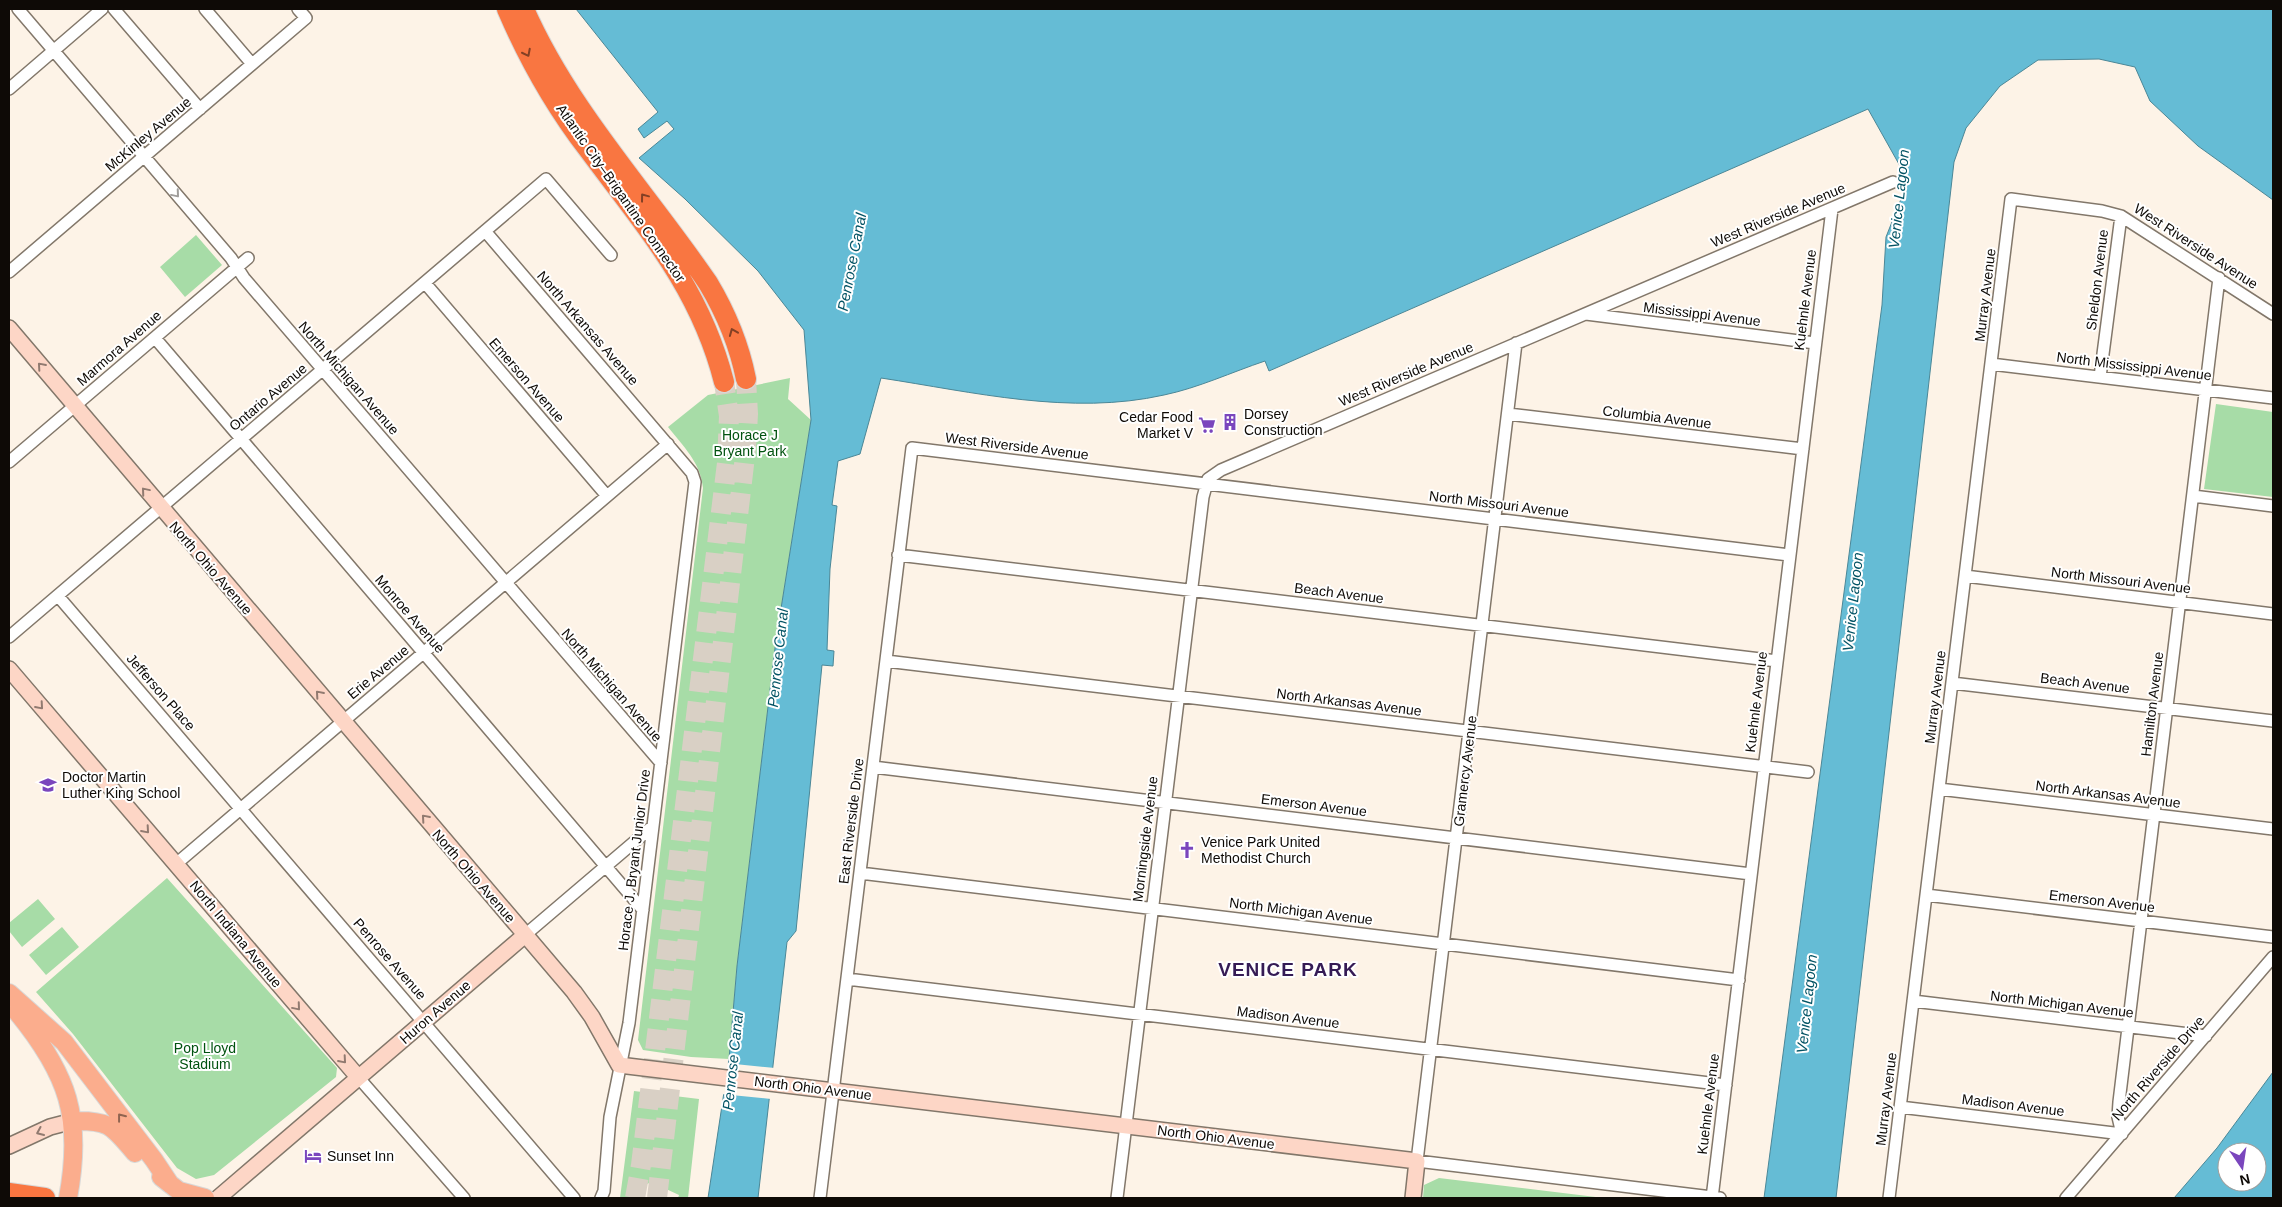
<svg xmlns="http://www.w3.org/2000/svg" width="2282" height="1207" viewBox="0 0 2282 1207" font-family="Helvetica,sans-serif">
	<style>
		.green { fill: #a7dca7 }
		.water { fill: #65bcd5; stroke: #4b8797; fill-rule: evenodd }
		.pier { fill: #fdf3e7 }
		.lines { fill: none; stroke-linecap: round; stroke-linejoin: round }
		.highway-tunnel { stroke: #d9d0c5; stroke-width: 20; stroke-dasharray: 20 10; stroke-linecap: butt }
		.street-casing { stroke: #82776a; stroke-width: 14 }
		.secondary-casing { stroke: #82776a; stroke-width: 18 }
		.primary-casing { stroke: #d8d8d7; stroke-width: 20 }
		.highway-casing { stroke: #d8d8d7; stroke-width: 22 }
		.street { stroke: #fff; stroke-width: 11 }
		.secondary { stroke: #fdd6c6; stroke-width: 15 }
		.primary { stroke: #fbad8d; stroke-width: 18 }
		.highway { stroke: #f97641; stroke-width: 20 }
		.oneway { stroke: #844024 }
		.oneway2 { stroke: #9f9d9b }
		.oneway3 { stroke: #917a70 }
		.oneway4 { stroke: #906450 }
		.labels { text-anchor: middle; stroke-width: 4; stroke-linejoin: round; paint-order: stroke }
		.street-label { font-size: 14px; fill: #0e0a06; stroke: #fff }
		.poi-label { font-size: 14px; fill: #0e0a06; stroke: #fff; text-anchor: start }
		.park-label { font-size: 14px; fill: #00520f; stroke: #fff }
		.water-label { font-size: 15px; font-style: italic; fill: #045465; stroke: #fff }
		.district-label { font-size: 19px; font-weight: bold; letter-spacing: 1px; fill: #351b55; stroke: #fff }
	</style>
	<rect width="100%" height="100%" fill="#fdf3e7"/>
	<!-- green -->
	<path class="green" d="M196 235 222 265 185 297 160 267Z
		M790 378 788 399 811 420 776 640 737 966 729 1059 691 1057 643 1050 638 1040 703 488C701 463 683 446 668 427L708 395Z
		M2216 404 2273 412V497L2204 489Z
		M167 878 337 1068 336 1077 214 1175 196 1179 177 1168 73 1034 36 992Z
		M38 899 55 919 22 947 9 931V923Z
		M62 927 79 947 46 975 29 955Z
		M634 1091 699 1099 688 1198H678L679 1195 651 1182 632 1192 629 1198H620Z
		M1439 1178 1604 1198H1423L1424 1185Z"/>
	<!-- water -->
	<path class="water" d="M576 9H2273V200L2198 146 2150 101 2135 67 2099 59 2038 60 2000 86 1966 128 1954 162 1836 1198H1764L1882 305 1886 237 1903 194 1900 166 1868 109 1269 371 1265 361C1232 372 1198 388 1164 395 1071 416 973 392 881 378L860 454 838 461 832 505 837 506 830 569 827 650 834 651 833 666 822 665 796 931 787 942 758 1198H708L729 1059 737 966 776 640 811 420 804 330 758 271 685 199 639 158 674 129 667 121 644 138 638 129 658 112Z
		M2273 1072V1198H2174L2217 1148ZM2227 1152H2257V1182H2227Z"/>
	<!-- pier -->
	<path class="pier" d="M725 1063 775 1068 771 1099 721 1094Z"/>
	<g class="lines">
		<!-- highway-tunnel -->
		<path class="highway-tunnel" d="M635 1198 641 1165 727 463 729 416 724 382
			M657 1198 746 448 748 414 746 379"/>
		<!-- street casing -->
		<g class="street-casing">
			<path id="street" d="M18 9 231 258 244 278 661 763
				M114 9 200 109
				M205 9 252 64
				M9 89 102 9
				M485 231 692 473 695 482 629 1023 610 1117 604 1191 601 1198
				M9 272 306 18 298 9
				M425 283 607 496
				M1586 314 1815 343
				M155 338 643 910
				M1516 343 1417 1161 1720 1198
				M1991 364 2273 398
				M2100 377 2121 216
				M1508 414 1803 449
				M9 462 248 258
				M2193 496 2273 506
				M898 555 1777 661
				M1965 576 2273 614
				M58 596 574 1198
				M9 637 546 179 611 255
				M886 661 1808 772
				M1952 683 2273 721
				M873 767 1751 874
				M1939 789 2273 829
				M176 864 668 444
				M860 873 1739 980
				M1926 895 2273 937
				M525 935 653 826
				M847 979 1726 1085
				M1913 1001 2206 1036
				M358 1077 464 1198
				M1900 1107 2122 1134 2118 1117 2119 1102 2219 278
				M820 1198 912 448 1789 555
				M1117 1198 1203 497 1208 479 1221 470 1893 182
				M1712 1198 1832 209
				M1889 1198 2011 199 2102 211 2121 216 2273 314
				M2066 1198 2273 957"/>
		</g>
		<!-- secondary casing -->
		<g class="secondary-casing">
			<path id="secondary" d="M9 328 574 992 592 1017 619 1065 1417 1161 1413 1198
				M9 669 358 1077
				M9 1146 50 1127 73 1121
				M218 1198 525 935"/>
		</g>
		<!-- primary casing -->
		<g class="primary-casing">
			<path id="primary" d="M9 993 64 1042 154 1160 170 1184
				M17 1012C68 1074 83 1118 68 1198
				M73 1121C110 1120 112 1126 135 1153
				M161 1177 179 1191 205 1198"/>
		</g>
		<!-- highway casing -->
		<g class="highway-casing">
			<path id="highway" d="M507 9C528 58 555 106 588 149 645 226 700 287 724 382
				M524 9C569 111 646 192 708 283 726 313 739 344 746 379
				M9 1193 45 1198"/>
		</g>
		<!-- street -->
		<use href="#street" class="street"/>
		<!-- secondary -->
		<use href="#secondary" class="secondary"/>
		<!-- primary -->
		<use href="#primary" class="primary"/>
		<!-- highway -->
		<use href="#highway" class="highway"/>
	</g>
	<!-- one-way arrows -->
	<defs><path id="oneway-chevron" d="M-2-3.5L2.5 0L-2 3.5" fill="none" stroke-width="1.6" stroke-linecap="round" stroke-linejoin="round" transform="scale(1.25)"/></defs>
	<g class="oneway">
		<use href="#oneway-chevron" transform="translate(527 53) rotate(63)"/>
		<use href="#oneway-chevron" transform="translate(644 197) rotate(-127)"/>
		<use href="#oneway-chevron" transform="translate(733 332) rotate(-112)"/>
	</g>
	<use class="oneway2" href="#oneway-chevron" transform="translate(176 194) rotate(50)"/>
	<g class="oneway3">
		<use href="#oneway-chevron" transform="translate(41 366) rotate(-131)"/>
		<use href="#oneway-chevron" transform="translate(145 491) rotate(-130)"/>
		<use href="#oneway-chevron" transform="translate(319 694) rotate(-131)"/>
		<use href="#oneway-chevron" transform="translate(40 706) rotate(49)"/>
		<use href="#oneway-chevron" transform="translate(425 818) rotate(-131)"/>
		<use href="#oneway-chevron" transform="translate(146 830) rotate(49)"/>
		<use href="#oneway-chevron" transform="translate(297 1007) rotate(50)"/>
		<use href="#oneway-chevron" transform="translate(343 1060) rotate(49)"/>
		<use href="#oneway-chevron" transform="translate(40 1132) rotate(156)"/>
	</g>
	<use class="oneway4" href="#oneway-chevron" transform="translate(121 1117) rotate(-128)"/>
	<!-- icons -->
	<defs>
		<g id="building-bare" transform="scale(1.35)"><path d="M-4-6H4V6H1V3H-1V6H-4ZM-2.5-4.3h1.7v1.8h-1.7ZM.8-4.3h1.7v1.8H.8ZM-2.5-1h1.7V.8h-1.7ZM.8-1h1.7V.8H.8Z" fill="#7a46bd" stroke="#fff" stroke-width="2.5" paint-order="stroke"/></g>
		<g id="supermarket-bare" transform="scale(1.35)"><path d="M-6-5.5h2.5l.6 2H6L4.5 2H-2.5L-4.4-4H-6ZM-1.5 3.2a1.3 1.3 0 1 0 .1 0ZM3 3.2a1.3 1.3 0 1 0 .1 0Z" fill="#7a46bd" stroke="#fff" stroke-width="2.5" paint-order="stroke"/></g>
		<g id="school-bare" transform="scale(1.35)"><path d="M0-5L7-2L0 1L-7-2ZM-4 1L0 2.5L4 1V4Q0 6-4 4Z" fill="#7a46bd" stroke="#fff" stroke-width="2.5" paint-order="stroke"/></g>
		<g id="church-bare" transform="scale(1.35)"><path d="M-1.2-6h2.4v3.5h3.3v2.4h-3.3V6h-2.4V-.1h-3.3v-2.4h3.3Z" fill="#7a46bd" stroke="#fff" stroke-width="2.5" paint-order="stroke"/></g>
		<g id="hotel-bare" transform="scale(1.35)"><path d="M-6-4.5h1.5V1H6V5H4.5V3h-9V5H-6ZM-4 0a1.8 1.8 0 1 1 3.6 0ZM.5 0V-2.5h3Q6-2.5 6 0Z" fill="#7a46bd" stroke="#fff" stroke-width="2.5" paint-order="stroke"/></g>
	</defs>
	<g fill-rule="evenodd">
		<use href="#building-bare" x="1230" y="422"/>
		<use href="#supermarket-bare" x="1207" y="425"/>
		<use href="#school-bare" x="48" y="785"/>
		<use href="#church-bare" x="1187" y="850"/>
		<use href="#hotel-bare" x="313" y="1156"/>
	</g>
	<g class="labels">
		<!-- street labels -->
		<g class="street-label">
			<text transform="translate(148 134) rotate(-40)" y="5">McKinley Avenue</text>
			<text transform="translate(621 193) rotate(55)" y="5">Atlantic City–Brigantine Connector</text>
			<text transform="translate(1778 215) rotate(-23)" y="5">West Riverside Avenue</text>
			<text transform="translate(2196 246) rotate(33)" y="5">West Riverside Avenue</text>
			<text transform="translate(2097 280) rotate(-83)" y="5">Sheldon Avenue</text>
			<text transform="translate(1985 295) rotate(-83)" y="5">Murray Avenue</text>
			<text transform="translate(1805 300) rotate(-83)" y="5">Kuehnle Avenue</text>
			<text transform="translate(1702 314) rotate(7)" y="5">Mississippi Avenue</text>
			<text transform="translate(588 328) rotate(49)" y="5">North Arkansas Avenue</text>
			<text transform="translate(119 348) rotate(-41)" y="5">Marmora Avenue</text>
			<text transform="translate(2134 366) rotate(7)" y="5">North Mississippi Avenue</text>
			<text transform="translate(1406 374) rotate(-23)" y="5">West Riverside Avenue</text>
			<text transform="translate(349 378) rotate(49)" y="5">North Michigan Avenue</text>
			<text transform="translate(527 380) rotate(49)" y="5">Emerson Avenue</text>
			<text transform="translate(268 397) rotate(-40)" y="5">Ontario Avenue</text>
			<text transform="translate(1657 417) rotate(7)" y="5">Columbia Avenue</text>
			<text transform="translate(1017 446) rotate(7)" y="5">West Riverside Avenue</text>
			<text transform="translate(1499 504) rotate(7)" y="5">North Missouri Avenue</text>
			<text transform="translate(211 568) rotate(49)" y="5">North Ohio Avenue</text>
			<text transform="translate(2121 580) rotate(7)" y="5">North Missouri Avenue</text>
			<text transform="translate(1339 593) rotate(7)" y="5">Beach Avenue</text>
			<text transform="translate(410 614) rotate(49)" y="5">Monroe Avenue</text>
			<text transform="translate(378 672) rotate(-40)" y="5">Erie Avenue</text>
			<text transform="translate(2085 683) rotate(7)" y="5">Beach Avenue</text>
			<text transform="translate(612 685) rotate(49)" y="5">North Michigan Avenue</text>
			<text transform="translate(161 692) rotate(49)" y="5">Jefferson Place</text>
			<text transform="translate(1935 697) rotate(-83)" y="5">Murray Avenue</text>
			<text transform="translate(1349 702) rotate(7)" y="5">North Arkansas Avenue</text>
			<text transform="translate(1756 702) rotate(-83)" y="5">Kuehnle Avenue</text>
			<text transform="translate(2152 704) rotate(-83)" y="5">Hamilton Avenue</text>
			<text transform="translate(1465 771) rotate(-83)" y="5">Gramercy Avenue</text>
			<text transform="translate(2108 794) rotate(7)" y="5">North Arkansas Avenue</text>
			<text transform="translate(1314 805) rotate(7)" y="5">Emerson Avenue</text>
			<text transform="translate(851 821) rotate(-83)" y="5">East Riverside Drive</text>
			<text transform="translate(1145 839) rotate(-83)" y="5">Morningside Avenue</text>
			<text transform="translate(634 860) rotate(-83)" y="5">Horace J. Bryant Junior Drive</text>
			<text transform="translate(474 876) rotate(49)" y="5">North Ohio Avenue</text>
			<text transform="translate(2102 901) rotate(7)" y="5">Emerson Avenue</text>
			<text transform="translate(1301 911) rotate(7)" y="5">North Michigan Avenue</text>
			<text transform="translate(236 934) rotate(50)" y="5">North Indiana Avenue</text>
			<text transform="translate(390 959) rotate(49)" y="5">Penrose Avenue</text>
			<text transform="translate(2062 1004) rotate(7)" y="5">North Michigan Avenue</text>
			<text transform="translate(435 1012) rotate(-41)" y="5">Huron Avenue</text>
			<text transform="translate(1288 1017) rotate(7)" y="5">Madison Avenue</text>
			<text transform="translate(2158 1068) rotate(-49)" y="5">North Riverside Drive</text>
			<text transform="translate(813 1088) rotate(7)" y="5">North Ohio Avenue</text>
			<text transform="translate(1886 1099) rotate(-83)" y="5">Murray Avenue</text>
			<text transform="translate(1708 1104) rotate(-83)" y="5">Kuehnle Avenue</text>
			<text transform="translate(2013 1105) rotate(7)" y="5">Madison Avenue</text>
			<text transform="translate(1216 1137) rotate(7)" y="5">North Ohio Avenue</text>
		</g>
		<!-- poi labels -->
		<g class="poi-label">
			<text x="1244" y="419">Dorsey<tspan x="1244" dy="16">Construction</tspan></text>
			<text x="1193" y="422" text-anchor="end">Cedar Food<tspan x="1193" dy="16">Market V</tspan></text>
			<text x="62" y="782">Doctor Martin<tspan x="62" dy="16">Luther King School</tspan></text>
			<text x="1201" y="847">Venice Park United<tspan x="1201" dy="16">Methodist Church</tspan></text>
			<text x="327" y="1161">Sunset Inn</text>
		</g>
		<!-- park labels -->
		<g class="park-label">
			<text x="750" y="440">Horace J<tspan x="750" dy="16">Bryant Park</tspan></text>
			<text x="205" y="1053">Pop Lloyd<tspan x="205" dy="16">Stadium</tspan></text>
		</g>
		<!-- water labels -->
		<g class="water-label">
			<text transform="translate(1899 199) rotate(-84)" y="5">Venice Lagoon</text>
			<text transform="translate(852 262) rotate(-79)" y="5">Penrose Canal</text>
			<text transform="translate(1853 602) rotate(-84)" y="5">Venice Lagoon</text>
			<text transform="translate(778 658) rotate(-84)" y="5">Penrose Canal</text>
			<text transform="translate(1807 1004) rotate(-84)" y="5">Venice Lagoon</text>
			<text transform="translate(733 1061) rotate(-84)" y="5">Penrose Canal</text>
		</g>
		<!-- district labels -->
		<g class="district-label">
			<text x="1288" y="976">VENICE PARK</text>
		</g>
	</g>
	<!-- border -->
	<rect width="2282" height="1207" fill="none" stroke="#0e0a06" stroke-width="20"/>
	<!-- north arrow -->
	<g transform="translate(2242 1167) rotate(167)"><circle r="24" fill="#ffffff" stroke="#9f9d9b"/>
	<path d="M0-4L9 19L0 12L-9 19Z" fill="#7a46bd"/>
	<text y="-8" font-size="14" font-weight="bold" text-anchor="middle" fill="#0e0a06">N</text>
	</g>
</svg>
